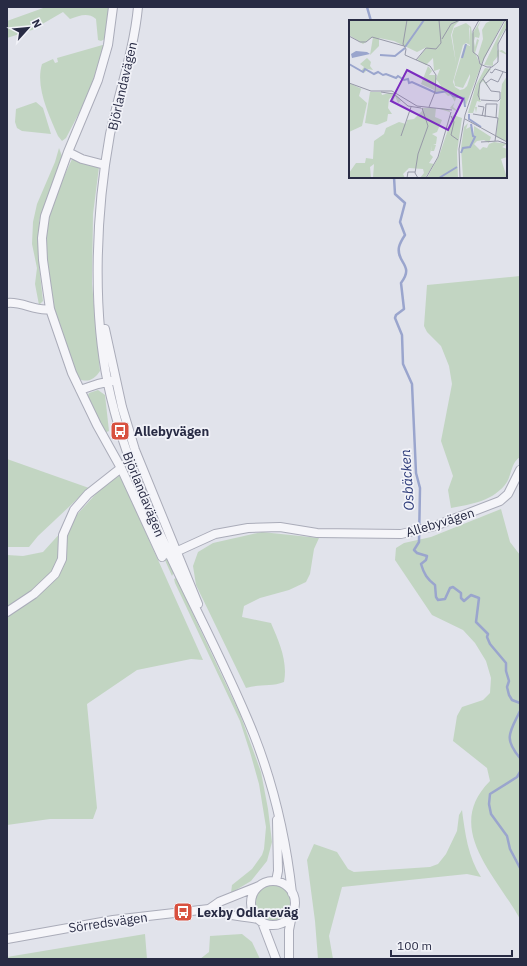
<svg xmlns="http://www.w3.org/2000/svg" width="527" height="966" viewBox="0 0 527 966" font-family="'IBM Plex Sans',sans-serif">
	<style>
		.green { fill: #c2d5c2 }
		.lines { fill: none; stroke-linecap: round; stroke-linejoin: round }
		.stream { stroke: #9aa5cd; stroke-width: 2.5 }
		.minor-casing { stroke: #aaacb9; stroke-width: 10 }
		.minor { stroke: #f5f5f9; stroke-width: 8 }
		.labels { text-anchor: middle; stroke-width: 3.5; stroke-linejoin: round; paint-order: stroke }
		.street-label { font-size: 13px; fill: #282b44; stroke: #f1f2f8 }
		.poi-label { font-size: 13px; font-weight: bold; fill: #282b44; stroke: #f1f2f8; text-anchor: start }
		.water-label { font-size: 14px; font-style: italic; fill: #2f3d7b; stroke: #f1f2f8 }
		.inset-river { fill: none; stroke: #9aa5cd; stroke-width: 2 }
		.inset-road { fill: none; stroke: #9799a8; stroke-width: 1 }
		.view { fill: #7b2cbf; fill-opacity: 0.15; stroke: #7b2cbf; stroke-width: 2 }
		.inset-edge { fill: none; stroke: #282b44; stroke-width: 2 }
	</style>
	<rect width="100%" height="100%" fill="#e1e3eb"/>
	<!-- green -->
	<path class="green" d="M46 7H109L105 39 101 41 98 40 96 19C87 12 80 16 70 19L63 12 32 30 7 38V21Z
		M106 44 89 94 66 138 62 141 58 136C49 115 35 87 42 64L53 59 55 63 58 62 57 58Z
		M36 102 43 108 51 134 22 131 17 128 15 122 16 109Z
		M59 148 62 156 39 221V265L43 301 39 305 35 284 37 268 32 244 33 222 37 204 55 162Z
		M72 159 99 167 93 214 92 284 100 371C95 379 88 383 79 379 59 336 40 276 47 228 51 203 62 181 72 159Z
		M520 276V457C511 463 512 473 507 482 494 501 472 504 451 508L448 490 453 476 441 441 452 384 449 366 441 346 427 332 424 326 427 285Z
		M98 390 105 395 109 431 104 433 87 397 89 393Z
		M7 459 89 488 38 536 29 547H7Z
		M131 472 174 572 172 576 127 474Z
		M113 475H119L123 482 203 660 191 659 137 670 87 704 97 808 93 819H50L7 825V555L23 556 43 552Z
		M501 509 510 542 520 555V919C496 875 443 828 490 781L487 768 453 741 457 716 462 707 483 700 490 693 491 678 486 661 475 643 463 630 432 615 395 560 396 548 404 543 431 537Z
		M262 532 319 538 314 549 310 574 306 582 289 590 260 598 244 606 242 617 271 623C279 642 288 661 284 682 271 687 259 684 246 688L196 585 193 566 198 552 213 543Z
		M176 578 240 714 261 772 268 809 272 842 267 861 251 881 231 893 232 885 252 869 262 855 264 849 266 827 259 784 250 752 240 721 175 583 174 579Z
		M462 810C465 833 468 857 481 877L467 874 342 887 329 936 333 959H318L315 921 307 860 314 844 337 852 348 869 354 872 430 867 438 864 446 854 457 831 459 815Z
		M255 903a18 18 0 1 1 36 0a18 18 0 1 1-36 0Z
		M145 934 147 959H7V957Z
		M242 934 252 942 260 959H200L209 952 210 936Z"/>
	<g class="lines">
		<!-- stream -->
		<path class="stream" d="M367 7 371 21
			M394 177 395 194 405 203 400 222 405 235C403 238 400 243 399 247 396 263 415 265 401 283L404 309 396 315 395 318 402 335 403 364 412 384 416 473 420 488 419 542 414 550 417 553 427 556 426 560 421 564C424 574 427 579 435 585L436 597 438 600 445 599 450 588 453 587 461 593V598L464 601 471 595 479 598 476 622 488 634 487 637 490 644 506 663V671L509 681 507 687 509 695 512 700 520 703
			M520 711C510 732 503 738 520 758
			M520 772 517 777 490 794 489 804 491 814 507 836 510 849 520 868"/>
		<!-- minor casing -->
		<g class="minor-casing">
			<path id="minor" d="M113 7 108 45 98 80 68 152 45 216 42 238 43 260 50 309 72 373 97 425 121 468 162 557
				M138 7C134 50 119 92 110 134 96 211 92 307 108 384 134 509 207 617 254 735 274 786 286 839 292 893
				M68 152 82 159 105 165
				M7 303C22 301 36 312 50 309
				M105 329 122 407 135 450 198 604
				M80 390 98 384 112 381
				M169 555 215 534 248 528 280 527 317 533 401 534 435 526 500 501 508 494 520 470
				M7 612 34 594 55 574 62 559 63 535 74 510 88 494 121 468
				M276 881 278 871 277 820
				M251 903a22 22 0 1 1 44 0a22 22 0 1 1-44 0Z
				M209 909C224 916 242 916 258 919
				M262 922 276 959
				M7 939 113 920 209 909 219 902 259 886
				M289 959V930L292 915"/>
		</g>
		<!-- minor -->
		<use href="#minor" class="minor"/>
	</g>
	<!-- icons -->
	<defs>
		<g id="bus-square" transform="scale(1)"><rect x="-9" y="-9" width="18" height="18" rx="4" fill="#d8503f" stroke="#f1f2f8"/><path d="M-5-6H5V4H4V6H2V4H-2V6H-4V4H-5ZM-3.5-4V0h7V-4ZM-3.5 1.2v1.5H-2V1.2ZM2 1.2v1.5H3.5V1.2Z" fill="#fff"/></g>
	</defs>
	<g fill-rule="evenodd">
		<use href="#bus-square" x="120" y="431"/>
		<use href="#bus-square" x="183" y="912"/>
	</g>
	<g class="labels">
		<!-- street labels -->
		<g class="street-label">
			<text transform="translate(122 86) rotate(-77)" y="5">Björlandavägen</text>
			<text transform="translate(144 494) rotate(68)" y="5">Björlandavägen</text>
			<text transform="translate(440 522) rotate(-17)" y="5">Allebyvägen</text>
			<text transform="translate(108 922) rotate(-8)" y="5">Sörredsvägen</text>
		</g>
		<!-- poi labels -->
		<g class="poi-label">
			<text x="134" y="436">Allebyvägen</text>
			<text x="197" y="917">Lexby Odlareväg</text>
		</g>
		<!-- water labels -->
		<g class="water-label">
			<text transform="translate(407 480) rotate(-94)" y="5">Osbäcken</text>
		</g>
	</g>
	<!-- overview -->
	<g transform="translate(349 20)">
		<rect width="158" height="158" fill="#e1e3eb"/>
		<path d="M0 0H111L105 6 102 15 107 43 103 15 105 8 117 3 122 7 123 14 132 0 129 7 131 14 130 18 126 17 125 21 126 27 128 19 130 20 126 33 132 46 117 85 114 78H107L104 87 110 92 101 88 106 82 102 75 99 76 95 72 86 74 87 67 92 66 87 59 91 49 85 51 84 38 77 45 68 40 78 27 68 32 45 21 25 17 30 18V26L21 35 24 17 14 24 0 15ZM120 6 121 9V41V26L116 24 105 60 106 66 114 68 121 54V57L118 66 115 69 111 70 106 67 104 62 114 25 117 23 121 25ZM143 0H155L132 45 129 35 134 19 133 10 137 3ZM157 0 158 6 150 19 148 31 150 29V31L153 30 157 33 158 35 150 31V41L149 36 144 42V46L135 45ZM18 38 22 42 21 46 24 50 19 49 15 53 12 51 15 47 11 44ZM79 46 83 51 80 55H87L85 70 72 64ZM136 48 142 49 133 60H135L139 66V67L134 61 131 64V78L129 76 132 82 128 81 126 87H128L127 93 131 94 127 93 126 87 124 93H119L127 65ZM158 56V122L147 117 153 64ZM0 63 15 70 12 69 10 76 18 83 13 106 0 112ZM21 72H32L33 75 40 73 48 76 52 81 49 83 46 76 44 83V76L40 79 39 88 43 94H39L38 101 28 105 16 103ZM71 88H93L98 89 101 91V92L87 88 86 97 93 100 88 112 83 114 88 117 87 124H84L87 125 85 131H82L83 125 81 134 84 137 80 143 85 144 76 158H71L75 153 74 149 60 148 54 154 56 158H24L25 144 21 147 22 158H1L0 153 7 143H16L17 138 24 139 25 121 35 114 37 108 50 102 57 104 58 100 65 99 74 90ZM104 95 113 98 108 132 109 158H78L90 136ZM119 103 117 109 123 106 125 119V106L142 117 140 123 135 120 128 121 125 124 131 130 134 127 138 128 140 124 145 122 158 124 153 127 158 129V137L152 139 158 158H114L112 128 115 107Z" fill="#c2d5c2" fill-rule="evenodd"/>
		<path d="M7 31 18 32 21 34 3 38 2 34Z" fill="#9aa5cd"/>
		<path class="inset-river" d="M56 27 75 0M31 35 46 36 56 28M113 38 117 24M0 44 14 52 16 49 25 54 29 52 34 55 37 54 47 58 49 56 55 60 59 59 60 63 63 62 87 73 99 71 104 76 115 78 116 87M120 94V99L132 107M112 133 114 128 121 127 126 117 124 116 122 104M90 158 108 147"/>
		<path class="inset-road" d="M58 0 54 24 57 29 56 35 81 46 87 55 86 72 80 87M130 0 124 11V32L129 36 131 44 138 47H143L149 42V24L158 7M0 16 11 22H17L23 17 55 26M93 19 102 4 111 0M67 40 77 28 87 29 92 23 90 0M141 52 143 53 146 49 158 53M0 63 22 71H43L68 86 103 90M137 63 142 59 149 62 154 52M32 72 45 74 59 86 72 88M131 80 129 75 131 63 142 47M132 80 149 81 151 79V72L142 71 134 59M129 86 135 87 133 96M124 94 149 98 146 121M102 96 105 102 102 115 109 120M136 97 137 84H148L147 98M116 99 158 122M52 116 62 87M132 122 149 121 158 124M58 158 59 152H66M69 158 66 153 69 134 79 106 73 88M77 158 89 137 102 92M111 158 110 129 116 95 135 38 156 0"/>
		<path class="view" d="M58 50 114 79 99 110 42 81Z"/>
		<rect width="158" height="158" class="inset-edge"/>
	</g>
	<!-- border -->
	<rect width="527" height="966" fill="none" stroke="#282b44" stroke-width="16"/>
	<!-- north arrow -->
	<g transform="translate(28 28) rotate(63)" stroke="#f1f2f8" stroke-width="3" paint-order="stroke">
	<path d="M0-3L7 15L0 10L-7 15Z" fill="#282b44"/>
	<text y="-6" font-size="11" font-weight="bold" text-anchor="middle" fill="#282b44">N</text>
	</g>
	<!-- scale -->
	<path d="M391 950v6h121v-6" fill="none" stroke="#282b44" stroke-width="2"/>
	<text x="397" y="950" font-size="12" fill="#282b44" stroke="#f1f2f8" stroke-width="3" paint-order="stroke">100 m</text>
</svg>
